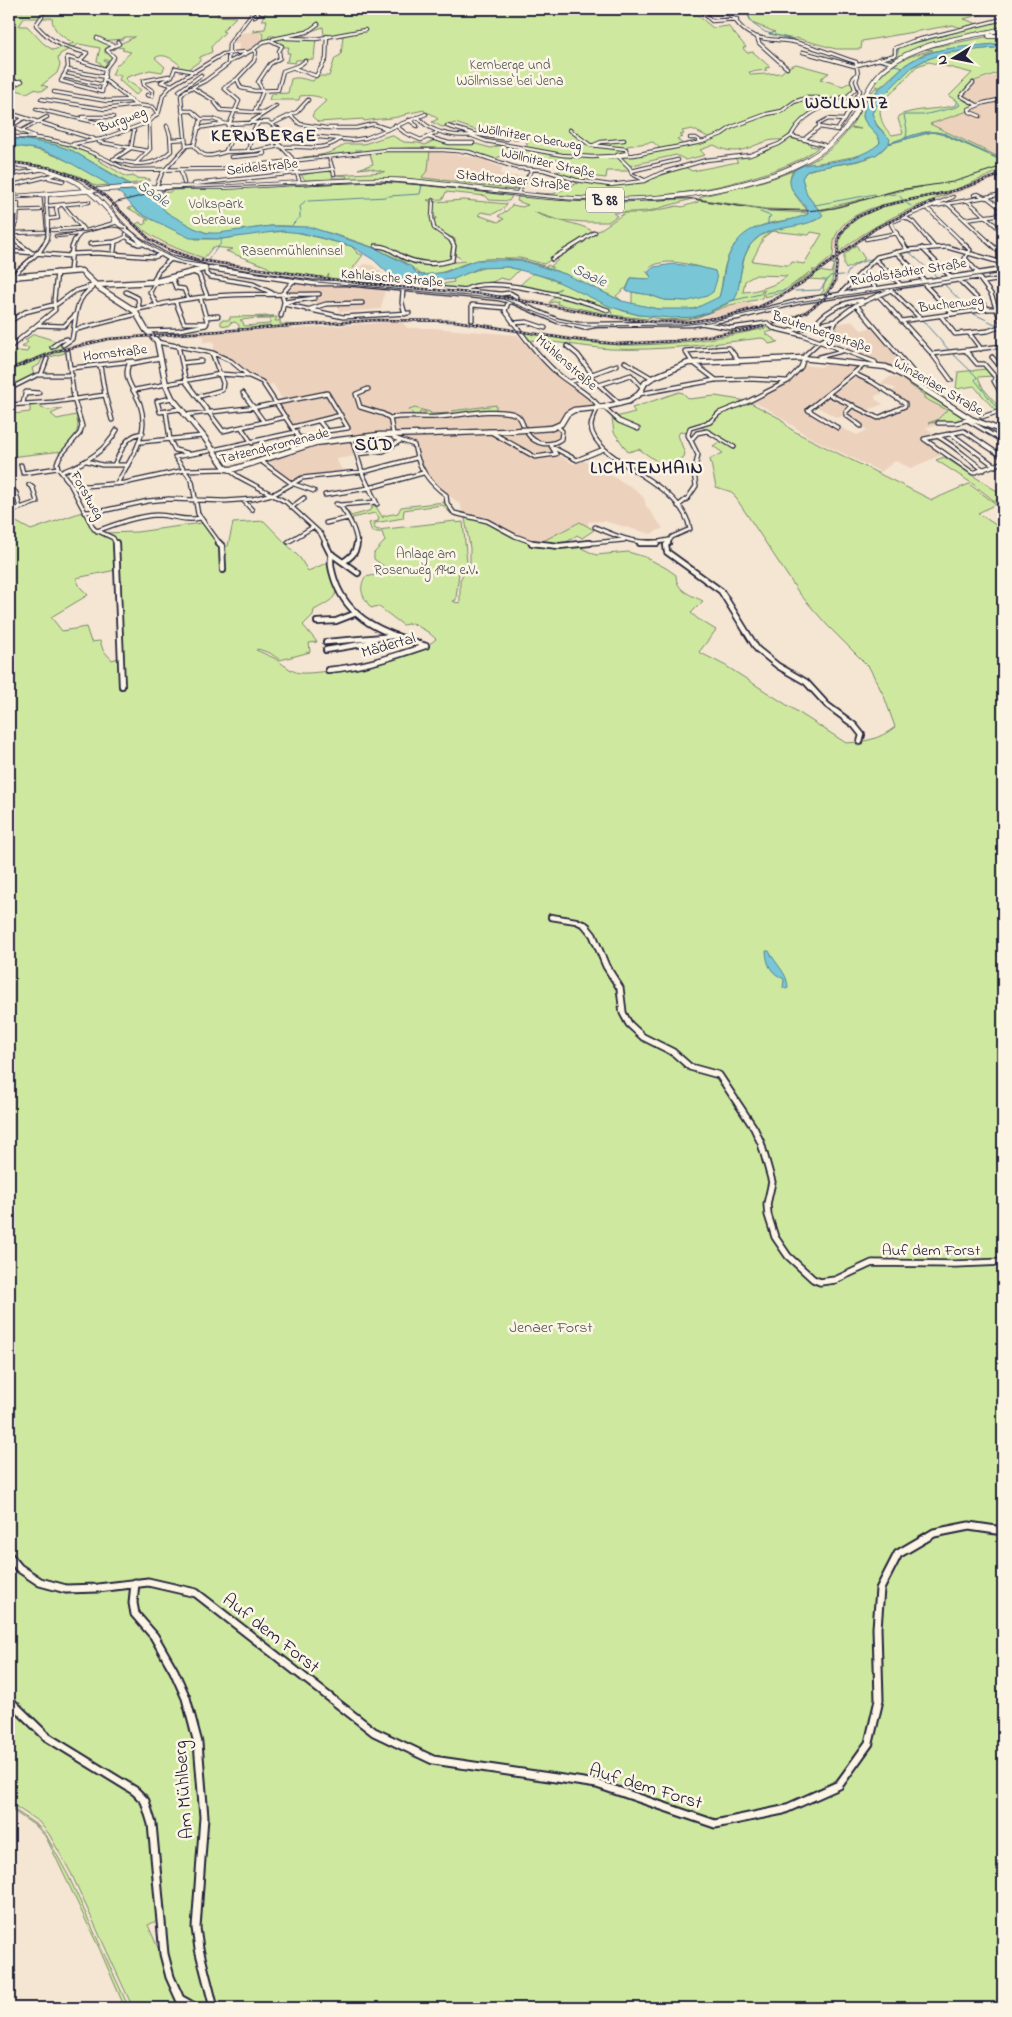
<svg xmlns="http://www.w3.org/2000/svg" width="1012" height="2017" viewBox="0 0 1012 2017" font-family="'Indie Flower',sans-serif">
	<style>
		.built { fill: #ecd2bd }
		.green { fill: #cee99f; stroke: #78866d; fill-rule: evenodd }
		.water { fill: #79c6d7; stroke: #568499 }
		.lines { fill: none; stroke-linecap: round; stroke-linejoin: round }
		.stream { stroke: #568499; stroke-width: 1 }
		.minor-far4-casing { stroke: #22223b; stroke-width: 4.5 }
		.minor-far3-casing { stroke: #22223b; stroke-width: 5.5 }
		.minor-far2-casing { stroke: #22223b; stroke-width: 8 }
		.minor-far1-casing { stroke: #22223b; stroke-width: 9 }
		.minor-casing { stroke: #22223b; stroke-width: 11 }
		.major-far1-casing { stroke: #22223b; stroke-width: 5.5 }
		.major-casing { stroke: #22223b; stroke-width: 7 }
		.minor-far4 { stroke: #fcf5e5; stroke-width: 2.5 }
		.minor-far3 { stroke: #fcf5e5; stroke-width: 3 }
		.minor-far2 { stroke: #fcf5e5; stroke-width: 4.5 }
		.minor-far1 { stroke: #fcf5e5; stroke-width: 5.5 }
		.minor { stroke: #fcf5e5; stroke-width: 7 }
		.major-far1 { stroke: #fcf5e5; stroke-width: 4 }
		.major { stroke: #fcf5e5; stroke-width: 4.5 }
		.tram { stroke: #22223b; stroke-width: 1 }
		.rail-casing { stroke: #22223b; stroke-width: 2.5 }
		.rail { stroke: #fcf5e5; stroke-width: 1; stroke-dasharray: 2; stroke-linecap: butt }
		.minor-bridge-casing { stroke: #22223b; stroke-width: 5.5; stroke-linecap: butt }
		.major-bridge-casing { stroke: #22223b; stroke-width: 7; stroke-linecap: butt }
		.minor-bridge { stroke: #fcf5e5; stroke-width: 3 }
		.major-bridge { stroke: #fcf5e5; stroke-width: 4.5 }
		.labels { text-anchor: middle; stroke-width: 5; stroke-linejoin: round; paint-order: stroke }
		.far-park-label { font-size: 14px; fill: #4d5454; stroke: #fcf5e5 }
		.far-street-label { font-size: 14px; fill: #22223b; stroke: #fcf5e5 }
		.far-water-label { font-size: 15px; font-style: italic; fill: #405b72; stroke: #fcf5e5 }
		.shield { fill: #fcf5e5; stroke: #63616e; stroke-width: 1 }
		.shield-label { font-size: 15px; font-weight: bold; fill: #22223b }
		.street-label { font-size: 16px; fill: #22223b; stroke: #fcf5e5 }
		.park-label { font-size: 16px; fill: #4d5454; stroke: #fcf5e5 }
		.far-district-label { font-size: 18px; font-weight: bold; letter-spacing: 1px; fill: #22223b; stroke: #fcf5e5 }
		.near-street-label { font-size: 19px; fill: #22223b; stroke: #fcf5e5 }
	</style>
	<rect width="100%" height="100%" fill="#f5e5d3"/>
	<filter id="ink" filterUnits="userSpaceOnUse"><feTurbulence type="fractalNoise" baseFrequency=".02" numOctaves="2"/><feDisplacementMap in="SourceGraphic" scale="10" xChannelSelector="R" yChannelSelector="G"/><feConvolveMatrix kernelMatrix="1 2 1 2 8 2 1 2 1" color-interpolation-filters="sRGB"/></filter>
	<g filter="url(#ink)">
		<!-- built -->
		<path class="built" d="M261 31 263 41 254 48 238 52 239 44H231L239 33Z
			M1003 73V99L974 104 960 96 972 83Z
			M1003 100V159L929 124 972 110 980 104Z
			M430 151 486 159 491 160 488 162 503 168 500 174 525 177 517 189 424 178 422 177 427 170Z
			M1003 172V176L915 209 892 219 860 239 791 292 763 306 735 315 684 323 638 322 593 316 518 300 520 297 605 315 668 321 702 318 726 307 746 302 756 306 791 289 873 227 896 214 947 194 888 206 867 213 854 220 844 229 841 234 838 251 834 250V239L841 228 856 215 880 206 957 189Z
			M116 204 139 228 158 241 183 252 209 260 372 284 509 294 516 297 515 299 369 285 196 261 170 251 150 240 114 206Z
			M364 264 372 265 383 274 378 275 380 279 349 276 355 266 362 267Z
			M296 283 349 285 385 289 381 309 339 312 337 302 317 305 313 298H284Z
			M818 301 823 302 801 315 769 327 671 343 604 344 521 332 522 330 605 342H656L765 325 798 314Z
			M402 321 407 328H433L517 335 560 377 587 395 595 404V407L575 408 556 426 561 431 559 439 548 443 554 453 574 464 583 460 635 489 644 498 646 506 663 528 651 534 604 521 588 522V527L579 522 540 543 520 536 485 518 462 516 461 505 437 486 425 473 417 445 397 439 395 431 353 436 342 415 293 425 280 405 284 402 273 384 266 386 249 375 236 362 212 351 214 350V344L212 341 203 342V336H195L193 334 142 336 103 341 67 349 66 346 137 335 292 325 293 329Z
			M853 321 861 330 875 327 913 372 914 378 911 379 889 367 824 343 823 341 830 337 836 324Z
			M828 362 859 366 860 368 808 408 835 425 857 435 867 430 849 418 847 414 852 408 879 419 906 406 904 402 890 392 896 389 887 385H879L891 376 901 379 912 385 963 419 962 423 926 427 933 433 921 437 941 455 911 468 895 461 881 472 809 437 770 410 751 401 790 381 805 365 821 367Z
			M857 376 886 392 875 396 876 400 883 404 868 410 833 394Z
			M830 396 850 406 845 415 838 418 815 406Z
			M351 441 356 456 336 459 343 472 297 477 290 480 274 468 275 467 268 460 314 447Z"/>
		<!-- green -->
		<path class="green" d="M9 9H227L219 10 217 16 236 17 222 31 225 32 211 47 212 52 200 57V61L187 70 177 67 180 65C173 59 163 52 155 58L165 67 162 72 150 70 127 77 126 80 141 90 136 95 119 80 121 75H112L116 66 131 52 122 50 124 48 117 47 113 50V47L135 37H124L123 39 101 41 112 46 110 51 105 50V53H109L113 56 112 60H104L105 62 110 61 105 68 102 67V65L97 61 100 48 79 44 60 54 58 59 60 65 57 73 42 85 48 87 42 91 34 89 27 93 9 88 22 80 9 85ZM24 18H52C52 31 64 38 74 43L53 50 43 43 27 26H19Z
			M268 9H686L685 11 696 14 713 28 728 26 746 47 743 48 747 53 753 52 770 67 765 68 767 70 749 72 751 75 781 73 788 67 796 64 829 73 820 79 843 86 852 81 854 89C839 103 818 106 801 120 794 127 791 135 783 140 755 137 744 162 714 145L700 150 705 155 686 160 676 155 628 166 630 171H607L606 178 588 176 584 181C603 184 623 186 643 181 657 178 671 171 685 167L692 171 738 162 734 157 759 152 789 138 811 143 810 146 817 147 821 145C804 160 781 168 760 175 688 198 610 203 535 193L553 194 578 183 538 170 579 181 555 173 572 165 554 159 520 158 504 155 494 159C433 138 366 152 304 159L303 157C319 156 332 154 345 144H364L391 135 404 142 419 143 425 145 435 140 453 144H476L491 148 504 144 523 147 528 144 524 139H513L514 136 485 133 455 123 442 127 432 122 438 119 430 113 426 114 424 110 405 114V115C389 120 380 118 364 121L363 119 318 122 312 116 314 112 326 101C320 95 308 95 300 96L299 100H269L271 94 288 93 291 79C299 76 305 80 313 81L317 76H329L335 58 341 55 343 36 327 37 328 35H324L323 27 303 34 307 39 316 37 314 59 296 60 295 63 285 62 288 60 290 53H287L289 47H282L281 44 272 40 275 39V36H269L268 40 262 42 264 37 261 31 253 32V30L265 29 267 20H261ZM692 129 712 139 684 145 677 139 683 137 680 135 684 134 682 131ZM653 142 662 150 629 155 627 146Z
			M728 9H998L964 19 978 24 961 28 953 25 862 41 861 49H836L796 38 794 39 769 34 775 32 752 23 747 14Z
			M1003 20V27L928 45 890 60 881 59 885 57 880 55 886 56 896 55 895 49 914 41Z
			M991 36H1003V43L940 50 923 54 905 65 880 87 875 86C882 63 912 55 933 50L923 49Z
			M1003 47V71L972 82 960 95 965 101 974 105 967 109 968 111 930 124 1003 159V160L937 132H924L889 143C886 129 874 128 872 113L885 94 912 67 925 60 946 53ZM929 62 972 73 949 96 955 100 957 105C938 110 918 108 900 115L898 119 903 133 892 135C883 128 877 114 882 103L917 66Z
			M875 88H879L867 103 863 117C868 127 879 133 880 143 875 148 870 152 864 154 851 159 797 164 792 172 785 186 799 200 807 210L766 209 698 199 703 196C753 184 819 173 850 128L861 129 851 127 864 103Z
			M932 132 945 135 1003 161V170C979 179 969 185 947 192 915 200 849 202 835 237 833 243 834 250 833 256L816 270H812L814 271 791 289 788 290 810 272 781 293 765 297 763 292 765 290 761 292 763 296 761 299 730 305 698 317 688 319 664 320 649 317 648 319 611 315 612 312H608L607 314 557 304 558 301 549 303 556 295 554 293 561 288 552 293 518 287 533 273 567 285 623 311 639 315 700 316 727 304 736 296 744 258 750 245 760 236 773 230 814 221 820 218 821 211 885 194 922 187 898 190 819 210 807 195 802 178 806 172C828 161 871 168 888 144ZM772 231 809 235 811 232 822 234 804 264 792 262 790 265H785L752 261 764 237ZM756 275 787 276C778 285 755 292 743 292L745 281Z
			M14 138H28L72 144 101 158 98 160 127 177 134 176 135 178 150 179 149 181 130 184 73 151 56 145Z
			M9 145C46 148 78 164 109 185L96 186 79 176 51 167 9 161Z
			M430 150 428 170 422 177 424 178 512 188H517L519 183H522L517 189 510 190 404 178 305 180 301 175 328 170 333 173 332 178H346L347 176 335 175 385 172 368 168 358 169 373 164 370 154 389 151Z
			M374 182 427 185 512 196 509 201 489 200 486 196 446 192 443 199 427 200 430 201C433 210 430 219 433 229L449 237 453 241C453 246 454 252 451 256 445 268 413 260 403 256 392 251 386 241 372 247 338 235 308 224 272 226 250 227 225 238 204 232 191 228 174 219 164 210 157 203 160 200 150 194L170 192 173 190Z
			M951 193C910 208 872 224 838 253 836 206 917 199 951 193Z
			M518 197 601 202 692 199 649 211 613 213 617 216 608 222H585L558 220 534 212C552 222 577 221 594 232L544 264 520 258H504L522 260 544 266C525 261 497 256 478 260 457 264 444 276 422 275L404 262 373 247C387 244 400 257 413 261 429 265 448 263 465 261L455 255V239L436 229 433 220 437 218 433 216 434 202 464 200 507 204 504 208 493 214 481 212 478 215 498 222 504 219 498 216 508 210 512 205 522 207 528 205 517 201Z
			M698 200 767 211 809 213C800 220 785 220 775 222 748 227 730 242 724 270 722 279 722 288 719 297 694 317 661 310 632 304V292L650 295 664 300 688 301 715 271C695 267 663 253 646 271L651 277 649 279 631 278 626 289H624L616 296 622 301 565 274 545 267 548 265 553 268 551 266 559 259 557 258 625 213H645L677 206 682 207 698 202Z
			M132 207 147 217 196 239H222L255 233 292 231 351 246 357 252 356 253 363 255 347 276 382 280 381 282 386 281 392 285 328 278 329 274 326 278 270 269 268 267 226 251 233 249 213 247 204 258C179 250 156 241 136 224L140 222 142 225 146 224 145 220H149L128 208Z
			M856 245 865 259 846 269 844 265V255Z
			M834 259 832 283 822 297 820 296 824 290 823 288 826 280 808 279 819 271 831 273 834 264 829 263Z
			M486 267H508L519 270 509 280 500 278C493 284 473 286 464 287V289L445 288 443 284 454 282 453 279 455 277Z
			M281 306 280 324 304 325 239 329V325L235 322 230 323 229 326 221 325V320H230V317L274 316 240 320 243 322 244 326 270 324V319H257L277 317 275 321H279Z
			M771 327 776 330 765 333 778 342 769 344 766 339 761 338C711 344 661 351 611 349 583 347 555 341 527 340L525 337H527L521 332C549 337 576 342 604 344 659 348 717 339 771 327Z
			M34 334 59 342 69 339 61 343 62 348 9 368V361H12L14 359 9 357V354L18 351 27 352 29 348 22 347 28 342 25 340Z
			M63 349 65 353 42 359 39 365 32 368 34 375 9 388V371Z
			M881 367 901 376 965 419 953 422 928 423 937 420 947 410 924 398V395L895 374Z
			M987 369 993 376 978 377 983 388 1001 409 996 411 974 386 956 389 958 372Z
			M679 392 683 393 689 399 715 396 747 401 781 419 789 428 799 434 932 500 969 484 996 504 978 513 1003 530V566L999 569 1003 571V1527L969 1524 933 1529 896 1551 876 1589 873 1627 875 1699 866 1742 836 1780 782 1806 715 1819 596 1780 434 1757 375 1731 197 1592 149 1580 99 1586H67L45 1581 31 1573 21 1566 9 1552V518L31 530 82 512 95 532 114 540 116 570 76 578 80 587 88 595 51 617 62 631 86 627 91 642 100 641 103 650 112 660 124 656 117 541 115 537 104 533 137 532 202 523 221 546H228L233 523 264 521 300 558 308 571 329 562C336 594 345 594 314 610L313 615 303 625 317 642 309 643 310 652 280 660 270 653 258 649 256 650C262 653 268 655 274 658 282 663 291 672 300 673 324 675 421 655 436 639L428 632 412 623 403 625 378 606 371 608C363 597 358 590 365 577L392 572 374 559V553L385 541 382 532H372L369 523 378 521 379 517 375 513 352 518 353 522H352L343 508 347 510 351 516 369 511 373 508 371 507 375 505 383 518V516L398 513 401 507 445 502 451 514 443 505 410 509 404 510 403 518 375 523 374 528 378 530 455 521 456 523 463 522 467 563 459 572 456 598V600L453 601 454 602 460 603V580L470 562V548L465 518 484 520 535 544 577 546 596 555 628 552 645 557 666 568 676 575C676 591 691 595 703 601L691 613 698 619 716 630 699 652 726 666 846 743C865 742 880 739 895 727L884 696 869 667 827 625 799 593 732 492 716 487 710 459 723 453 713 446 723 439 696 424 689 428 687 433 680 432 678 435 685 454 683 458 662 465 639 449 628 452 614 432 612 418 635 412 632 408Z
			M30 404H41V408L48 410 62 409 51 414 57 419 76 415C82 435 72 435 63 451L9 457V417L13 414 30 412Z
			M496 405V411L426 416V412H420L419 415H414L409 410 415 408 430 412 431 414 453 413 452 411Z
			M944 457 1003 495V500L997 503 973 484 936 460Z
			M580 522 594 530 582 538 577 535 561 546 543 541Z
			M971 1529 1003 1533V2008H216C213 1981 200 1956 198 1928L207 1818 188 1697 136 1613 134 1603 137 1587 149 1585 188 1593 372 1734 432 1764 595 1788 716 1827 786 1814 842 1788 873 1746 882 1701 880 1629 883 1589 900 1555 935 1537Z
			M9 1560 58 1592 66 1594 132 1586 130 1604 172 1673 184 1700 196 1743 202 1818 193 1928 194 1947 210 1994 212 2008C180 2008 173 1981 165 1954L147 1799 48 1736 9 1698Z
			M9 1703 46 1739 134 1793 143 1803 149 1824 158 1920 148 1925 161 1955 167 1980 181 2008H133L71 1873 49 1834 39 1822 9 1802Z
			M9 1806 38 1826 46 1835 68 1875 129 2008H125L100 1950 46 1837 37 1827 9 1808Z"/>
		<!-- water -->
		<path class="water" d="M1003 43V47L946 53 925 60 912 67 885 94 872 113 877 126 890 139 889 143C908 137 927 128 946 134L1003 161 945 135 932 132 888 144 876 155 856 161 812 169 806 172 802 178 807 195 823 215C802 233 765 221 749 247 738 265 742 284 735 299L709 312 694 317 671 318 639 315 611 307 550 278 508 267 479 268 454 279 436 281H407L393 278 374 260 351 246 302 233 281 231 222 239 190 238 145 216 135 209 122 195 106 183 60 157 41 150 9 145V138H14L56 145 73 151 139 190 155 197 160 201 162 207 166 212 194 228 207 233H218L271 226 310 227 377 249 412 267 417 274 422 275 446 272 476 260H520L565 274 622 301 658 309H694L719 297C724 283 723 268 729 255 746 217 776 228 808 214 808 203 790 195 790 182 790 175 793 170 800 167 807 163 815 164 822 163 842 161 864 157 880 143 880 131 863 127 863 115 864 103 876 91 885 84 892 79 897 71 904 66 933 44 970 48 1003 43Z
			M674 264 700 267 715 271 717 279 713 292 707 296 688 301 664 300 650 295 626 291 631 278 649 279 651 277 648 272 654 267Z
			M766 951H769C776 965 788 973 788 988L786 989 783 988 784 979C771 973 767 966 766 951Z"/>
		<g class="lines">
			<!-- stream -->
			<path class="stream" d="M733 9 748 14 752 23
				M753 24 765 32 797 41
				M903 46 960 31
				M898 52 899 47
				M875 61 885 63
				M894 65 903 67
				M906 139 907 130 904 115H923L957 107 960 105 955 98
				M356 150H361
				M899 195 903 200
				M389 196 420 194 422 185 415 184
				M883 196 896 194
				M308 201 387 197
				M906 203 911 206
				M815 205 875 194
				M301 211 300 207 305 201
				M760 212 771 216 768 219V224
				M300 213V218
				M292 225 298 219
				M908 251 937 277
				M208 260 221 243V239
				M188 271 198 267
				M846 276C850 264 864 261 875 258
				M943 283 972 313 997 325
				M795 291 820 290 830 276 843 275
				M766 293 785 290
				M731 301 760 294
				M922 320 949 350
				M989 349 1003 348
				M952 353 977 377 975 380 998 409"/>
			<!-- minor-far4 casing -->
			<g class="minor-far4-casing">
				<path id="minor-far4" d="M43 9 42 16 36 25C53 44 63 47 87 53L80 61
					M703 13C742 8 728 23 752 35 764 41 780 39 794 42 815 47 835 55 856 62L858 75 856 81 860 91 844 120
					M703 13 712 21 737 19
					M254 17 261 9
					M757 37 759 43 787 68
					M97 38 114 46 107 50 114 57 105 69
					M286 38 316 39 365 30
					M273 39 307 32 318 24
					M114 46 119 44 118 42
					M253 50 263 42 270 40 282 46 279 51 280 58 270 64 258 82 263 91
					M803 52 854 66 895 55V48L913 41 1003 19
					M67 57 105 69 102 92 61 81 68 67Z
					M878 59 893 63
					M229 62 253 50 256 52 254 61 237 79 241 88 255 91 278 90 283 71 300 65 305 61
					M294 68 316 76 326 59 327 36
					M68 70 105 77
					M63 76 104 85
					M105 80 136 105 153 107 158 114
					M9 82 21 81
					M973 83 961 96 977 105
					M172 85 161 82 172 76 175 68 195 72
					M9 87 22 81
					M193 88 213 100 221 110 265 113
					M179 91 201 75
					M54 92 107 101 131 100
					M147 95 152 96 153 91 144 85 143 81 169 76
					M846 98 855 89 852 80 856 75
					M41 99 105 109 136 105
					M36 109 122 128
					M182 111H192L201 119H213L226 124 268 122 285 134 352 140 366 138 426 114
					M9 113 94 139
					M254 113 263 91
					M291 116 300 124 326 128
					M980 116 970 112 969 109 984 103 1003 99
					M82 117H113
					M417 117C421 119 423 123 426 125 439 134 458 137 473 135
					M828 119 844 120 837 130 819 127V124Z
					M409 120 417 126
					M251 122 276 106
					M272 124 297 112 308 100
					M395 125 405 133 421 140 436 133
					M9 126 34 136
					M447 126 474 134 507 139
					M10 127 24 118
					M198 128 223 124
					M278 128 274 135 276 141 292 158 300 183
					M328 128H356L373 124 388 129
					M23 130 47 117
					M570 130 590 145 626 149 627 153 617 155 630 168 632 174 644 180
					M470 135 486 141 562 155 592 157 634 155 702 142 722 134 732 127 767 114 782 111 794 102 806 98H818L826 102 848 96
					M791 136C799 119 814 110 831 104
					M791 136 824 145
					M9 137C42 136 69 142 99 156 110 160 120 168 131 170L221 169 386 150H443L469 152 517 168 544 170 576 180 610 185 644 181 661 173 706 160 750 155 779 144 791 136
					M428 137 449 143H473
					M690 138H696L702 142
					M171 140 185 139
					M803 140 819 127
					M99 142 148 151
					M73 144 102 139 149 122 159 112 163 95 172 85 223 54 245 52
					M194 145 201 119
					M594 145 601 142 624 140
					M186 146 194 145C203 160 211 156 225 152L231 140 226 132 239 101 224 88 237 79
					M282 147C303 145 322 153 340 139
					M248 151 253 131 259 122
					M225 152 254 151 280 146
					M231 157 264 154 263 149
					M329 157 334 174
					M113 159C136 165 153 168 171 151L170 135 167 126
					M114 159 131 148 134 131
					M135 164 150 149 149 122
					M181 171 184 183
					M631 171 678 160
					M9 175 44 169
					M49 178 63 181
					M194 184 333 169
					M9 186 57 174
					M1001 186 1003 187
					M156 187 162 173 186 147 181 96 185 91 205 81 228 64 229 44 255 9
					M517 194 532 170
					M974 195 978 194 986 198
					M988 198 1003 210
					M433 200 432 218 434 228 452 241
					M968 201 1003 232
					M9 203 18 204
					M948 204 988 241
					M63 205 84 230
					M46 206 89 202
					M935 206 1003 194
					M926 207 961 241
					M9 211 40 210
					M903 216 913 222 929 241
					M48 219 58 218 56 208 59 206
					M965 219 1003 214
					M52 230 80 228
					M12 233 44 232
					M126 234V237L133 241
					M56 236 78 234
					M9 237 17 221 18 203
					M9 238 18 241
					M866 239 897 233
					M46 241C51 226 45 211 47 194
					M74 241 82 232 118 222
					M117 241 126 237
					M581 241 595 232
					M901 241 891 224 892 222 953 197"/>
			</g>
			<!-- minor-far3 casing -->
			<g class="minor-far3-casing">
				<path id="minor-far3" d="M14 240 32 253
					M130 240 138 244H145
					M901 240 907 250
					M928 240 934 247
					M960 240 970 250 965 258 979 274
					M986 240 1003 255
					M90 244 114 242 120 240
					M376 246C387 246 392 251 401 256 416 264 436 266 452 260L454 246 451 240
					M922 248 950 276
					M9 251 70 256
					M114 251 115 242
					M896 252 924 280
					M70 254 97 253 154 257 162 254
					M552 259 583 240
					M875 259 900 284
					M206 269V274L210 277 253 284 272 293
					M70 271 72 247 75 240
					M193 272 199 275 207 296
					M861 273 875 287
					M976 274 991 294 1003 327
					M11 277 40 251 47 240
					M379 280 388 281 392 284 501 294 510 293 517 297 516 300 508 303 505 311C521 333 537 355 558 374 571 385 587 392 598 405 597 412 591 419 591 427 595 463 681 480 690 529L672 537 667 544
					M959 280 988 309
					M153 282 158 271 171 259
					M158 282 173 280 176 288 184 289 188 299
					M984 282 1003 279
					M155 283 150 292 157 305
					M925 285 979 277
					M925 285 953 314
					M403 290 402 303 405 314
					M465 290C489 273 580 300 608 310
					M891 290 920 318
					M126 292 138 298 139 308
					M282 294 284 302 288 305 343 317 409 313
					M282 294 294 280
					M878 295 932 354 951 380
					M841 296V293L877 257 907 250 947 247 1003 263
					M176 303 184 323H207
					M856 305 914 373 915 378 911 381
					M151 307C205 291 263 295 319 294
					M134 310 153 306
					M307 310 326 304 362 303
					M281 316 284 302 315 298
					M941 316 955 334 988 331 1002 326
					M206 317 218 316
					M12 320 25 312 57 304 75 291 95 285
					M472 320V305L506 308
					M901 321 988 309H1003
					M513 323 527 322 545 328
					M700 323 731 328 767 323
					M569 324 584 328 598 325
					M820 324 818 321C830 308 844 302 862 300
					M37 325 64 326 75 315
					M773 328 802 335 875 362 876 365
					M74 330 137 314
					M148 331 179 330 206 325 207 321 201 300
					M789 331 835 321
					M969 333 981 349
					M157 342 213 353 231 361 249 376 262 382 299 438
					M63 345 72 339C76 320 74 299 92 288
					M178 345 186 382 223 431 286 417
					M567 346 578 355 592 374
					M52 347 60 341 67 339
					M9 348 55 310 54 300 57 272
					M966 351 977 364H984L996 378 994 381 1003 397
					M68 352 74 399 82 426 80 433 61 455 57 463 58 468 69 482 94 529 113 538 116 544
					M932 354 1003 346
					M819 357 842 351
					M992 357 1003 370
					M625 362 652 378
					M692 362 685 351 729 348 738 360
					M182 363 201 361
					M695 364 716 380
					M100 365 105 395 112 420
					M72 368 133 361
					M41 375 47 359
					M588 375 620 404
					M996 378 1003 377
					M570 382 617 365
					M599 385 631 375 642 387
					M9 389 37 375H72
					M368 389 356 394 360 407 383 414 390 418 394 438 414 445C418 467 428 482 446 495L447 503 454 513 487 521 515 536 537 544
					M135 390 220 374 248 376
					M26 392 39 393 25 394Z
					M243 393 264 422
					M639 394 715 380 749 379 787 381
					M828 394 878 418 905 406V403L872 382 855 374
					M197 397 222 390 223 383 212 353
					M172 398 157 401 160 412 179 409
					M23 403 25 394
					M9 405 54 402 105 395
					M853 405 846 412V415L861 426
					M604 407 619 421 638 429
					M166 412 170 440 175 450 187 453
					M184 415 257 407 327 393 348 428 327 431 319 421
					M982 417 1003 410
					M391 418C407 415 421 418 437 417 459 416 490 408 511 413 524 416 521 425 527 433 535 445 550 447 561 439L562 431 557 426
					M967 420 1003 441
					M938 423H956L970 419
					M241 427 252 443
					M293 427 341 415
					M838 428 808 410 865 364
					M489 431 535 457 556 454 550 444
					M950 433 995 466
					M937 436C955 446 967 458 984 470
					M352 439 363 475 377 504
					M691 440 697 433 707 431 734 447
					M141 442 203 436
					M554 448 577 460 604 449
					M213 450 296 432
					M209 451 175 457 192 481 198 514 220 544
					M357 454 384 451 400 441
					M1003 457 964 431 924 439 973 473 1003 462
					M87 461 102 465H128
					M261 461 291 483 314 491
					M21 465 23 473 58 468
					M114 465C122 450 125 435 143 433
					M61 472C84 464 105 452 117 430
					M117 484C127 464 142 446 143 423 143 417 142 410 140 404 135 390 122 379 129 364L160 358
					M9 486 16 493 20 508 9 512
					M72 487 125 483 185 470 228 469 239 477 286 502 321 534 326 544
					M325 495 369 488 423 473
					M243 500 252 510
					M336 504 340 505C348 517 356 529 357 544
					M340 505 376 502
					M678 506 688 498 696 486 694 473 698 455 688 435 690 428 710 422 719 413 749 401 788 381 801 367 805 355 819 342 829 337 837 319 856 305 891 290
					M292 507 304 498
					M20 508 37 502 33 488 29 485
					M84 512 102 511 148 501 169 499 225 501 253 499 276 493 302 478 367 471 416 458
					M326 523 348 518
					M595 527C620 538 642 547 669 540
					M97 531C116 524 137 516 157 515 172 515 185 522 200 518
					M288 542 313 527
					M581 544 624 540"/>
			</g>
			<!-- minor-far2 casing -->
			<g class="minor-far2-casing">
				<path id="minor-far2" d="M116 543 122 686
					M219 543 222 546 223 570
					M325 543 330 553 358 573
					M532 543 559 546 590 543
					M640 543H657
					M668 543 666 545 667 552 721 591 757 649 778 666 806 682 827 705 854 725 862 735 860 742
					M332 554C329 562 332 572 335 581 350 623 387 633 426 646
					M343 562C351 557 356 553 357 543
					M317 622 336 621 354 614
					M326 642 395 636
					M326 650 374 642 375 638
					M328 670C362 667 393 657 425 646
					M551 917 576 921 587 926"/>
			</g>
			<!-- minor-far1 casing -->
			<g class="minor-far1-casing">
				<path id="minor-far1" d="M585 925 593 935 606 966 620 988 623 1013 629 1024 643 1037 673 1052 690 1067 719 1075 754 1128 761 1143 772 1182 767 1204 768 1215 775 1237 788 1256 813 1279 820 1282 835 1280 872 1263 955 1264 1003 1262"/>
			</g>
			<!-- minor casing -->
			<g class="minor-casing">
				<path id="minor" d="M9 1556 19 1568 40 1582 66 1589 98 1588 148 1582 196 1593 374 1732 433 1760 597 1784 715 1824 783 1810 839 1785 869 1743 879 1700 877 1628 880 1589 898 1554 934 1533 969 1526 1003 1531
					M135 1583 133 1603 135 1614 154 1636 174 1671 186 1698 198 1743 204 1817 196 1928 199 1949 214 2008
					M9 1700 47 1737 135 1791 145 1801 152 1824 164 1954 170 1977 184 2008
					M180 1999 196 2008"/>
			</g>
			<!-- major-far1 casing -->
			<g class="major-far1-casing">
				<path id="major-far1" d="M989 36H1003
					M9 164C52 168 79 176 108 210 112 214 115 217 118 222
					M9 197C48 195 86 190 125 188 159 186 192 188 226 187 280 185 335 179 389 180 435 181 481 190 526 195 598 203 671 202 742 184 782 174 825 158 850 122 863 104 869 80 888 66 920 41 965 38 1003 29
					M114 220 141 241"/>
			</g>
			<!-- major casing -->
			<g class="major-casing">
				<path id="major" d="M139 240 169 258 205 267
					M210 268 313 283H346L499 298 512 301 558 321 578 325 692 324 737 317 801 301 1003 270
					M9 277 81 271 99 288 135 311 146 330 157 341 166 385 172 398 204 437 226 469H234L315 443 379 435 422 434
					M95 285 153 282 204 269
					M552 428 561 424 567 414 574 410 605 407 629 401 639 394 645 383 652 378 688 363 802 358 886 367 902 375 971 419 1003 431
					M425 434 508 431
					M294 448 292 445 299 438 312 440 315 443"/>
			</g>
			<!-- minor-far4 -->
			<use href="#minor-far4" class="minor-far4"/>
			<!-- minor-far3 -->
			<use href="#minor-far3" class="minor-far3"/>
			<!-- minor-far2 -->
			<use href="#minor-far2" class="minor-far2"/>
			<!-- minor-far1 -->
			<use href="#minor-far1" class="minor-far1"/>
			<!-- minor -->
			<use href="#minor" class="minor"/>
			<!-- major-far1 -->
			<use href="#major-far1" class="major-far1"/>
			<!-- major -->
			<use href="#major" class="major"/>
			<!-- tram -->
			<path class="tram" d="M1003 166 953 182 898 190 835 208 806 211 765 210 687 198 611 201 568 200 382 181 170 189 117 202 111 207C128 232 153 251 181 261L317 282 503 299 558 321 587 326 680 325 709 322 798 302 1003 272
				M9 196 42 197 46 237 32 256 10 274
				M56 236 112 227 130 229"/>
			<!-- rail casing -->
			<g class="rail-casing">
				<path id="rail" d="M9 162 52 168 84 180 106 197 149 239 169 250 198 260 365 284 483 294 620 318 654 322H688L723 317 759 307 774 300 802 283 876 228 934 201
					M9 370 57 351 108 339 376 320 455 321 569 339 618 344 675 341 749 330 790 319 806 312 824 299 835 282 839 236 847 225 857 217 882 206 957 190 1003 174"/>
			</g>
			<!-- rail -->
			<use href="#rail" class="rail"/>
			<!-- minor-bridge casing -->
			<g class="minor-bridge-casing">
				<path id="minor-bridge" d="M767 323 773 328"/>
			</g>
			<!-- major-bridge casing -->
			<g class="major-bridge-casing">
				<path id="major-bridge" d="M508 431 552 428"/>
			</g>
			<!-- minor-bridge -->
			<use href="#minor-bridge" class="minor-bridge"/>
			<!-- major-bridge -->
			<use href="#major-bridge" class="major-bridge"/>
		</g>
	</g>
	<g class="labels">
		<!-- far-park labels -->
		<g class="far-park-label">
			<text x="510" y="69">Kernberge und<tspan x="510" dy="16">Wöllmisse bei Jena</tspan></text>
			<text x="216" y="208">Volkspark<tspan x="216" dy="16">Oberaue</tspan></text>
			<text x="292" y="255">Rasenmühleninsel</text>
			<text x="426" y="558">Anlage am<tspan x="426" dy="16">Rosenweg 1942 e.V.</tspan></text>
		</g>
		<!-- far-street labels -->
		<g class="far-street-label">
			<text transform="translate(122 119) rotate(-21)" y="5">Burgweg</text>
			<text transform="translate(530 136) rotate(10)" y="5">Wöllnitzer Oberweg</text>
			<text transform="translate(548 162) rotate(13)" y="5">Wöllnitzer Straße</text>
			<text transform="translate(262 166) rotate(-6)" y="5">Seidelstraße</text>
			<text transform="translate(513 179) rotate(6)" y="5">Stadtrodaer Straße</text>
			<text transform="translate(908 271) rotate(-9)" y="5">Rudolstädter Straße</text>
			<text transform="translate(392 277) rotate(5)" y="5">Kahlaische Straße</text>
			<text transform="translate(951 303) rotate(-7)" y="5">Buchenweg</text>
			<text transform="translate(822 331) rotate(19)" y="5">Beutenbergstraße</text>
			<text transform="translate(115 352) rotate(-7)" y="5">Hornstraße</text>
			<text transform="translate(567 362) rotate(41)" y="5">Mühlenstraße</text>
			<text transform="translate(939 386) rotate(30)" y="5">Winzerlaer Straße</text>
			<text transform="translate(274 445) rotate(-14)" y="5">Tatzendpromenade</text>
			<text transform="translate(88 495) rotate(60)" y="5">Forstweg</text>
		</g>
		<!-- far-water labels -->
		<g class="far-water-label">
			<text transform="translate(154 193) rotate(35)" y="5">Saale</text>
			<text transform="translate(590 275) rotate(25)" y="5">Saale</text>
		</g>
		<!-- shield labels -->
		<rect class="shield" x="586" y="187.5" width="38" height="25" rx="4"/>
		<g class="shield-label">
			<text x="605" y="205">B 88</text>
		</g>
		<!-- street labels -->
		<g class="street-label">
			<text transform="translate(388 644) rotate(-16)" y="6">Mädertal</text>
			<text x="931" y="1255">Auf dem Forst</text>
		</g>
		<!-- park labels -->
		<g class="park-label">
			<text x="551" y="1332">Jenaer Forst</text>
		</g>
		<!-- far-district labels -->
		<g class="far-district-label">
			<text x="847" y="108">WÖLLNITZ</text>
			<text x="264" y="141">KERNBERGE</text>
			<text x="374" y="450">SÜD</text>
			<text x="647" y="473">LICHTENHAIN</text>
		</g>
		<!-- near-street labels -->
		<g class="near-street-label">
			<text transform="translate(272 1632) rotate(38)" y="7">Auf dem Forst</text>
			<text transform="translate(646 1785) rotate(17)" y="7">Auf dem Forst</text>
			<text transform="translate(182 1790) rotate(-94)" y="7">Am Mühlberg</text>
		</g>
	</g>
	<!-- margin -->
	<rect width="1012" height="2017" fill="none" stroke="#fcf5e5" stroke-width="30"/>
	<rect x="15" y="15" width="982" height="1987" fill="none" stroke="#22223b" stroke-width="2" filter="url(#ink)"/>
	<!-- north arrow -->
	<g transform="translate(954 58) rotate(260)" stroke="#fcf5e5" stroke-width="4" paint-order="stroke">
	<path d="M0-4L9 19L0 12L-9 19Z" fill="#22223b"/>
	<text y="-8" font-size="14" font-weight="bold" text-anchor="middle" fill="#22223b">N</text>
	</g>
</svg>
